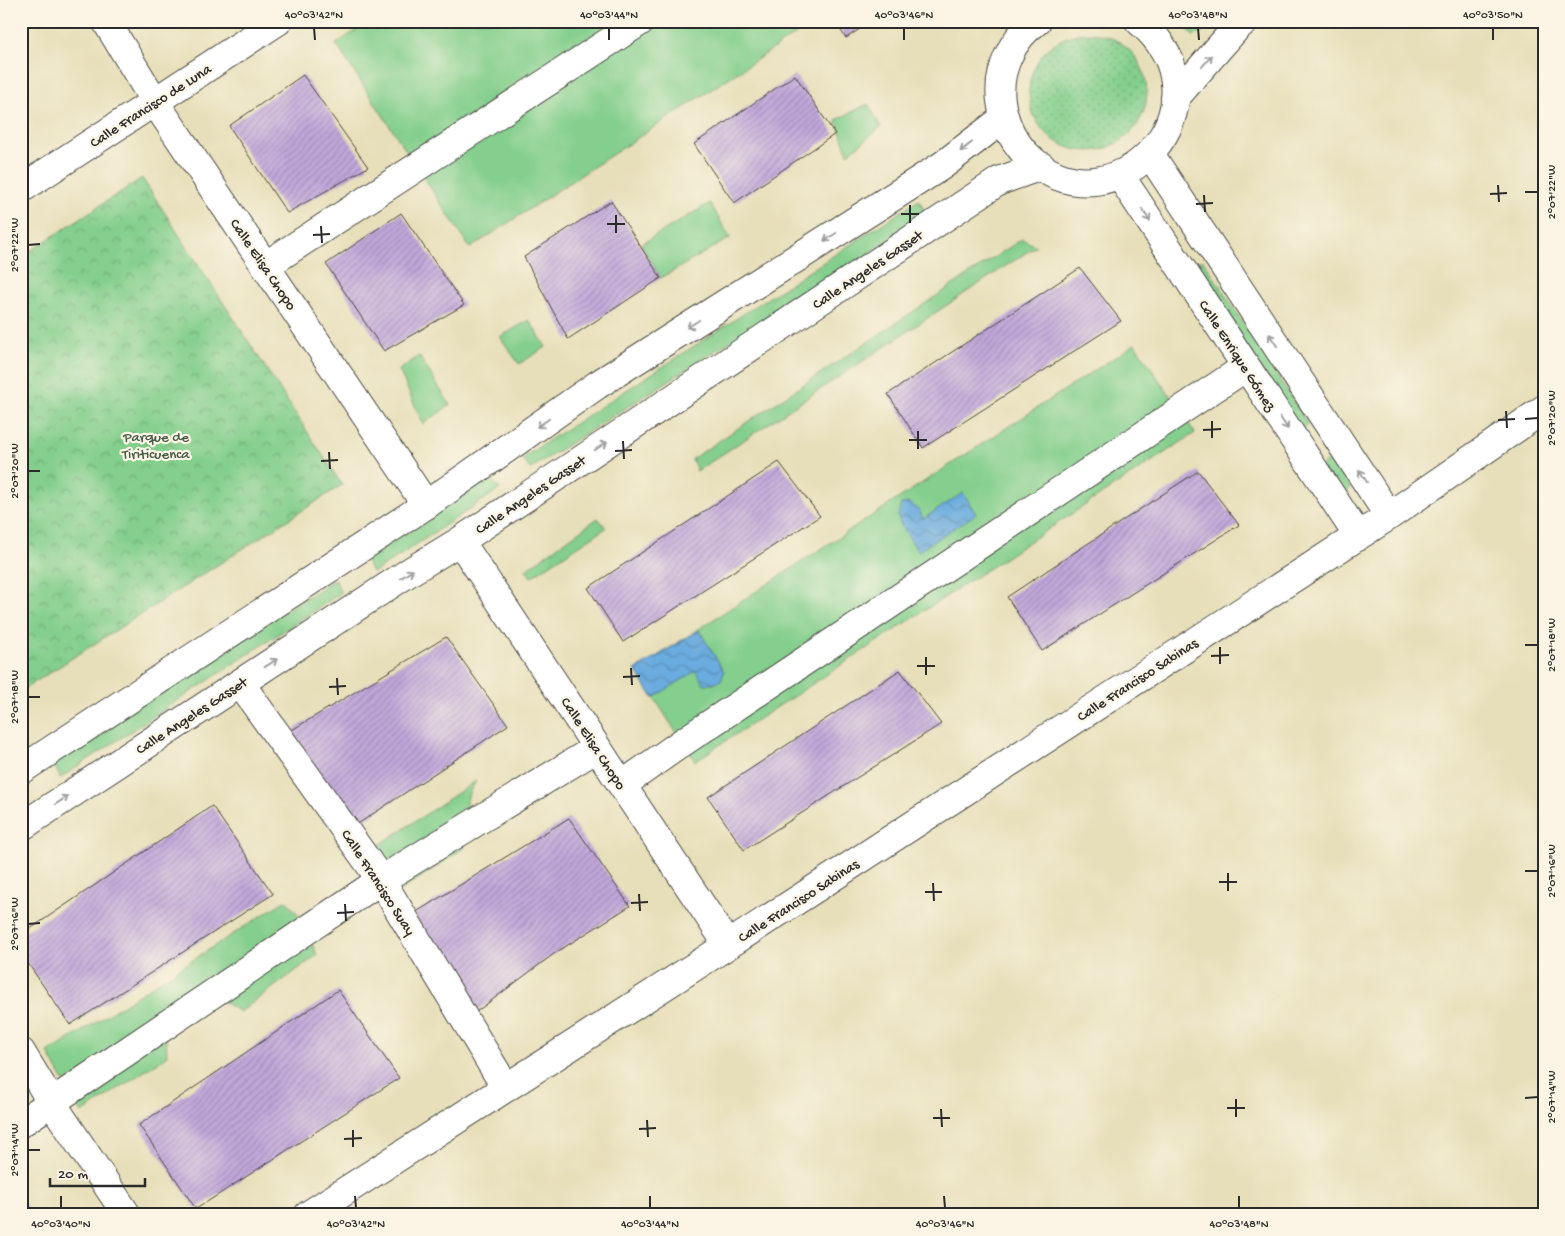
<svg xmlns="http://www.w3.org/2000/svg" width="1565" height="1236" viewBox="0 0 1565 1236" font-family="'Gochi Hand',sans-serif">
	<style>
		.grass { fill: url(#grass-dots); stroke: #587d5c }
		.park { fill: url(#park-crowns); stroke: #587d5c }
		.garden { fill: #84cf8d; stroke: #587d5c }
		.water { fill: url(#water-waves); stroke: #4b6c85 }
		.building { fill: url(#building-hatch) }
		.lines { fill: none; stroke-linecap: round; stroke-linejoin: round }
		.street-casing { stroke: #474640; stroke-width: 30 }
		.secondary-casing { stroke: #474640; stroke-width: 30 }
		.street { stroke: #fff; stroke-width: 28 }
		.secondary { stroke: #fff; stroke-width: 28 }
		.oneway { stroke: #a0a0a0 }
		.ticks { fill: none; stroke: #2b2b2b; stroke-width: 2 }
		.labels { text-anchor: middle; stroke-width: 4.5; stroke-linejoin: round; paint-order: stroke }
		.street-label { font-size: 15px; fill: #2b2b2b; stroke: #fcf5e5 }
		.park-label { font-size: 15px; fill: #465c48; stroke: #fcf5e5 }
		.neatline { fill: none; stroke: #2b2b2b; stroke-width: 2 }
		.ticks-label { font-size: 12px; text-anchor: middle; fill: #2b2b2b }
	</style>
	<defs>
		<pattern id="grass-dots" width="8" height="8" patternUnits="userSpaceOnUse" patternTransform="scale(1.25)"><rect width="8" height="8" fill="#84cf8d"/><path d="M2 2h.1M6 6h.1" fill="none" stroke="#6ca873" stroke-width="1.8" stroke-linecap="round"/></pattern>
		<pattern id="park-crowns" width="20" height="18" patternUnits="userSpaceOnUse" patternTransform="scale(1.25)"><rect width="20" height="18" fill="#84cf8d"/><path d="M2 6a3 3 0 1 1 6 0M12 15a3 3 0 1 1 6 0" fill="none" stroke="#6ca873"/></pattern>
		<pattern id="water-waves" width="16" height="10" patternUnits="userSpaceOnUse" patternTransform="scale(1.25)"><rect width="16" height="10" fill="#6bacdf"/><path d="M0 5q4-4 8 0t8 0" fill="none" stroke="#588cb5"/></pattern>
		<pattern id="building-hatch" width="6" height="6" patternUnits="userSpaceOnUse" patternTransform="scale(1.25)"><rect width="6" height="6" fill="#c1a8db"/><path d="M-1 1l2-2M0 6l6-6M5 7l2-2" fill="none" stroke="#9d89b2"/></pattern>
	</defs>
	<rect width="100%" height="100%" fill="#fcf5e5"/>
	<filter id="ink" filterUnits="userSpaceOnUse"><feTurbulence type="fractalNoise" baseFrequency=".02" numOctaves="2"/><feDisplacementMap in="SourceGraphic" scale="10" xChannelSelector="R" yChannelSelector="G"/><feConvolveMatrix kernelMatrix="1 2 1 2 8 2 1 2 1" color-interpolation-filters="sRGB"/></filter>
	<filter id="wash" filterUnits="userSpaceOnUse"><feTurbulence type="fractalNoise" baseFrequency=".0096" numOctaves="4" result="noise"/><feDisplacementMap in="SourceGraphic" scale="20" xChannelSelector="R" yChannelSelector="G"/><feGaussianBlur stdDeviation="1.12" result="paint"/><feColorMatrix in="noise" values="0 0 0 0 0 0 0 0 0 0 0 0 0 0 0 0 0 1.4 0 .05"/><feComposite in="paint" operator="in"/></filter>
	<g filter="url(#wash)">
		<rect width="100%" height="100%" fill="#e7dfba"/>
		<!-- grass -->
		<path class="grass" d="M1029 92a59 59 0 1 1 118 0a59 59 0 1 1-118 0Z"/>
		<!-- park -->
		<path class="park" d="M142 178 342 485 21 691V257Z"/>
		<!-- garden -->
		<path class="garden" d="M370 21H793L799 32 470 248 336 44Z
			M1191 21H1217L1202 33 1193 36 1187 29 1188 23Z
			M868 104 881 127 848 154 836 120Z
			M919 200 927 216 530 469 522 458Z
			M710 203 730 238 661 278 641 244Z
			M1022 239 1036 246 697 471 692 459Z
			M1203 260 1308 424 1298 435 1189 266Z
			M529 320 546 347 519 364 500 337Z
			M1135 344 1195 433 695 761 636 670Z
			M419 356 450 405 423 424 399 370Z
			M1331 456 1350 486 1347 494 1339 496 1320 468Z
			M489 476 500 489 373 573 365 560Z
			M598 518 606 528 531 577 526 569Z
			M335 579 341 593 60 778 52 760Z
			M476 781 469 793 460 826 465 847 396 894 373 849Z
			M370 876 384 895 310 939 317 955 240 1012 222 1001 165 1021 167 1056 82 1113 48 1053 286 900 300 917Z"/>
		<!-- water -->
		<path class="water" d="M963 493 976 514 918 551 901 525 898 516 901 504 910 503 919 510 923 519Z
			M699 630 724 671 721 680 714 684H704L696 671 653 698 635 670Z"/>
		<g id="blocks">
			<!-- building -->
			<path class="building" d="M834 21H872L846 38Z
				M303 75 368 167 287 213 229 126Z
				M795 75 835 134 734 203 694 144Z
				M611 201 661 278 568 339 524 257Z
				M401 213 464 305 384 351 326 264Z
				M1080 268 1121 321 923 448 888 394Z
				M779 462 820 516 623 642 588 588Z
				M1198 471 1239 525 1042 651 1007 597Z
				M446 637 508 725 353 827 292 730Z
				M900 670 941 724 744 850 708 797Z
				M212 806 273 894 70 1025 21 953V935Z
				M569 818 630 906 555 953 476 1012 413 914Z
				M338 990 399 1078 196 1209 139 1125Z
				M21 1198 33 1215H21Z"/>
		</g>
	</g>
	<g filter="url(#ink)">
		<use href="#blocks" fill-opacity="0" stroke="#474640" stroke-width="1"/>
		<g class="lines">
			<!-- street casing -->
			<g class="street-casing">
				<path id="street" d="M106 21 155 102 426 505
					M1150 154 1389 516
					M1119 174 1358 536
					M21 189 278 21
					M265 266 641 21
					M460 541 728 945
					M240 683 381 880 506 1088
					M622 785 683 742 1246 367
					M21 1052 52 1103 127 1215
					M21 1123 381 880 597 748
					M308 1215 705 960 1389 516 1544 409"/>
			</g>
			<!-- secondary casing -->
			<g class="secondary-casing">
				<path id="secondary" d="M1037 21C1012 38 997 71 1001 101 1004 124 1014 144 1032 160 1116 233 1237 103 1139 21
					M1175 98 1238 26 1245 21
					M21 770 426 505 597 385 943 165 1004 118
					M21 827 411 571 460 541 999 181 1041 166"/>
			</g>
			<!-- street -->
			<use href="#street" class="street"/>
			<!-- secondary -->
			<use href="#secondary" class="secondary"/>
		</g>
		<!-- one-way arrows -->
		<defs><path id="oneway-shaft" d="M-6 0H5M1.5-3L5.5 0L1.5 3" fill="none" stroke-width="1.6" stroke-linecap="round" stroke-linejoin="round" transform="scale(1.25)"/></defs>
		<g class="oneway">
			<use href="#oneway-shaft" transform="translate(1207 61) rotate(-49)"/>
			<use href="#oneway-shaft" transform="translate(966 147) rotate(142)"/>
			<use href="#oneway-shaft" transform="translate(1146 215) rotate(57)"/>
			<use href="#oneway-shaft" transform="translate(830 237) rotate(148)"/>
			<use href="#oneway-shaft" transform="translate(693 324) rotate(148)"/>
			<use href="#oneway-shaft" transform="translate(1273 340) rotate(-123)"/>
			<use href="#oneway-shaft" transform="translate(543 423) rotate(145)"/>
			<use href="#oneway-shaft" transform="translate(1284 423) rotate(56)"/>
			<use href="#oneway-shaft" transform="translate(601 446) rotate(-34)"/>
			<use href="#oneway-shaft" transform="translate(1363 476) rotate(-123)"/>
			<use href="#oneway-shaft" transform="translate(407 574) rotate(-33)"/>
			<use href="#oneway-shaft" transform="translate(271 663) rotate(-33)"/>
			<use href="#oneway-shaft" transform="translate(62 800) rotate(-33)"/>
		</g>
	</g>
	<!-- ticks -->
	<path class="ticks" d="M314 28 315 40M609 28V40M904 28V40M1198 28 1199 40M1493 28V40M1498 185 1499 202M1525 192H1538M1490 194 1507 193M1204 195 1205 212M1196 204 1213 203M910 205V223M901 214H919M616 215V233M607 224H625M321 226 322 243M313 235 330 234M28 245 40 244M1506 411 1507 428M1525 419 1538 418M1498 420 1515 419M1212 421V438M1203 430 1221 429M918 431V449M909 440H927M623 441 624 459M615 451 632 450M329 452 330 469M321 461 338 460M28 471H40M1525 645H1538M1220 647V664M1211 656 1229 655M926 657V675M917 666H935M631 668 632 685M623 677 640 676M337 678 338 695M329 687 346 686M28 697H40M1525 871H1538M1228 873V891M1219 882H1237M933 883 934 901M925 892H942M639 894 640 911M631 903 648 902M345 904 346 921M337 913 354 912M28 924 40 923M1525 1098 1538 1097M1236 1099V1117M1227 1108H1245M941 1109 942 1127M933 1118H950M647 1120 648 1137M639 1129 656 1128M353 1130V1147M344 1139 362 1138M28 1150H40M61 1196V1208M355 1196 356 1208M650 1196V1208M944 1196 945 1208M1239 1196V1208"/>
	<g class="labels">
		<!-- street labels -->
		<g class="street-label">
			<text transform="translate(150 105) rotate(-33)" y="5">Calle Francisco de Luna</text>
			<text transform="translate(264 264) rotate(56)" y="5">Calle Elisa Chopo</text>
			<text transform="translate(867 269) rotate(-34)" y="5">Calle Angeles Gasset</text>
			<text transform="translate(1238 355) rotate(57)" y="5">Calle Enrique Gómez</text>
			<text transform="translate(530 494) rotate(-34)" y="5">Calle Angeles Gasset</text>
			<text transform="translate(1137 679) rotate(-33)" y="5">Calle Francisco Sabinas</text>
			<text transform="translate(191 715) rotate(-33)" y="5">Calle Angeles Gasset</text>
			<text transform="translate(594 743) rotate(57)" y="5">Calle Elisa Chopo</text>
			<text transform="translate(379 882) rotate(57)" y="5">Calle Francisco Suay</text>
			<text transform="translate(798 900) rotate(-33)" y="5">Calle Francisco Sabinas</text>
		</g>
		<!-- park labels -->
		<g class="park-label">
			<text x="156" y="441">Parque de<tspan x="156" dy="17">Tiriticuenca</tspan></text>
		</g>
	</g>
	<!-- margin -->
	<rect width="1565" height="1236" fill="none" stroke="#fcf5e5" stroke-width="55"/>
	<!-- scale -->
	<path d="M50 1178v8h95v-8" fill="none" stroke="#2b2b2b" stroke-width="2.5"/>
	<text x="58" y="1178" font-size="15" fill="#2b2b2b" stroke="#fcf5e5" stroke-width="4" paint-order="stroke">20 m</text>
	<rect x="28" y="28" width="1510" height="1180" class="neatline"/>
	<g class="ticks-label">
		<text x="314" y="18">40°03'42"N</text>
		<text x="609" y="18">40°03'44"N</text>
		<text x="904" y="18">40°03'46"N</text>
		<text x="1198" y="18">40°03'48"N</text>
		<text x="1493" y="18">40°03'50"N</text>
		<text transform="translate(1551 192) rotate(-90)" y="4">2°07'22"W</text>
		<text transform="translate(14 245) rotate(-90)" y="4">2°07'22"W</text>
		<text transform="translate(1551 418) rotate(-90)" y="4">2°07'20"W</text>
		<text transform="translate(14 471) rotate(-90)" y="4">2°07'20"W</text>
		<text transform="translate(1551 645) rotate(-90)" y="4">2°07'18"W</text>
		<text transform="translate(14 697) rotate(-90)" y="4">2°07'18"W</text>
		<text transform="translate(1551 871) rotate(-90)" y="4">2°07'16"W</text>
		<text transform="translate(14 924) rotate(-90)" y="4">2°07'16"W</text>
		<text transform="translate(1551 1097) rotate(-90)" y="4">2°07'14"W</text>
		<text transform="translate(14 1150) rotate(-90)" y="4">2°07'14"W</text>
		<text x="61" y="1227">40°03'40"N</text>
		<text x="356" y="1227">40°03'42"N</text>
		<text x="650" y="1227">40°03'44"N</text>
		<text x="945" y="1227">40°03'46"N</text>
		<text x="1239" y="1227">40°03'48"N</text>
	</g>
</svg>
